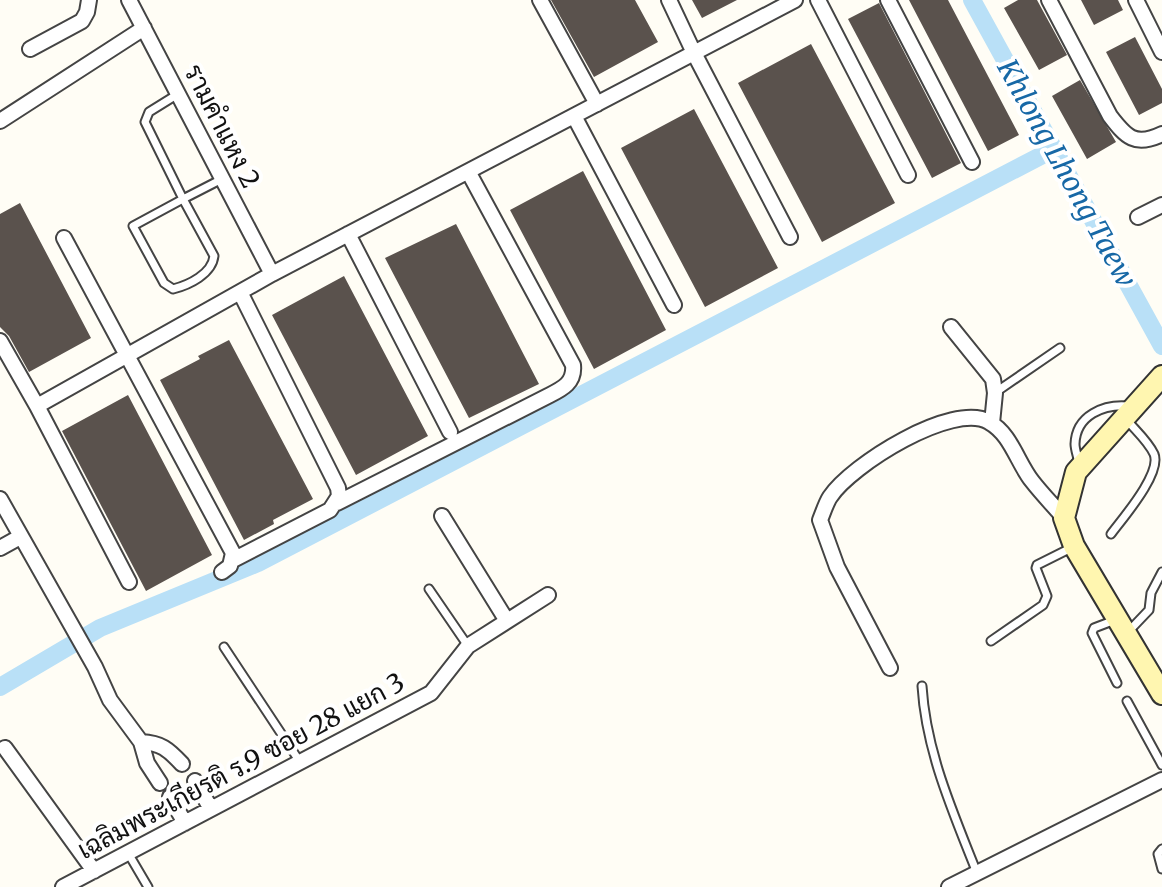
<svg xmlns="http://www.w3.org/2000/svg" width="1162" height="887" viewBox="0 0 1162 887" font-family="Merriweather,Sarabun,serif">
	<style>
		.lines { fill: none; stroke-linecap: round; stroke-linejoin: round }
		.canal { stroke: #b9e0f7; stroke-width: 18 }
		.building { fill: #5a524d }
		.service-casing { stroke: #444; stroke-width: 11 }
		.minor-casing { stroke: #444; stroke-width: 18 }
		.secondary-casing { stroke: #333; stroke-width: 24 }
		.service { stroke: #fff; stroke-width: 7 }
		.minor { stroke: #fff; stroke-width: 14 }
		.secondary { stroke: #fff6b0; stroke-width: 20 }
		.labels { text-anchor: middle; stroke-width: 8; stroke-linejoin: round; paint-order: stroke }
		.street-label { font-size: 26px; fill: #111; stroke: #fff }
		.water-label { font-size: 28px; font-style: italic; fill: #1768a6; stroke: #fff }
	</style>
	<rect width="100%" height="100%" fill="#fffdf5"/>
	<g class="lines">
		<!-- canal -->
		<path class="canal" d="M972 0 1162 346
			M0 687 100 628 258 563 1054 149"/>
	</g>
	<!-- building -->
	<path class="building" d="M551 0H635L658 42 594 77Z
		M692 0H737L702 18Z
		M909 0H948L1019 135 988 151Z
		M1018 0H1037L1067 55 1039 70 1004 8Z
		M1081 0H1118L1123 10 1094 25Z
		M879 3 961 163 932 178 848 19Z
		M1135 37 1162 89V103L1139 115 1106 52Z
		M811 44 895 203 822 242 738 83Z
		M1080 80 1116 142 1087 159 1052 96Z
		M694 109 778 268 705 307 621 148Z
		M583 171 666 330 594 369 510 210Z
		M20 203 91 338 29 372 9 336 0 327V214Z
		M456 224 539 384 469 418 385 258Z
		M344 276 428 436 356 475 272 315Z
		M229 340 313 499 273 520 274 524 244 540 160 380 200 359 198 356Z
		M128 395 212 555 146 591 62 431Z"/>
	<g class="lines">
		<!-- service casing -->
		<g class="service-casing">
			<path id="service" d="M178 94 149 112 145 122 183 199 222 179
				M183 199 214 256C212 274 189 285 173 289L164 283 133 226Z
				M996 392 1060 348
				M1079 464C1078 457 1075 450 1075 444 1076 415 1104 404 1128 406
				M1111 534C1123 518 1162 473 1154 454 1148 441 1135 430 1126 419
				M429 589 468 646
				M1115 620 1094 628 1092 633 1117 683
				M1128 632 1149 610 1151 593 1162 572
				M991 641 1043 605 1047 596 1036 568 1037 565 1071 548
				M224 647 300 762
				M922 686C926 752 953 812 977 873
				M1127 701 1162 765
				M1162 849 1158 854 1162 869
				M128 853 148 887"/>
		</g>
		<!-- minor casing -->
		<g class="minor-casing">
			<path id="minor" d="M129 0 272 274
				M540 0 597 104
				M669 0 694 53 790 237
				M818 0 908 175
				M888 0 972 162
				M1049 0 1110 116C1126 137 1135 147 1162 134
				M1136 0 1162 52
				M30 49 82 21 87 12 89 0
				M574 116 674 305
				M0 121 144 28
				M1138 217 1162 205
				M348 234 450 432
				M64 238 233 553 230 566 222 572
				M951 327 993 379 995 393 992 423
				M0 341 37 406
				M0 499 95 667 110 700 141 742 147 763 160 783
				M337 503 548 396C562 389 575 383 573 365L469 173
				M442 516 507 621
				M0 548 20 537
				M233 560 330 510 339 496 338 488 240 292
				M129 582 37 406 272 274 795 0
				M890 668 837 567 820 520C823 513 826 503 830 497 851 465 953 401 989 422 1011 434 1017 462 1032 481 1042 494 1054 506 1064 518
				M141 742C161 743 168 749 182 764
				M5 748 94 871
				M195 781 211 809
				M170 797 185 823
				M63 887 431 693 468 646 548 595
				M949 887 1162 780"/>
		</g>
		<!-- secondary casing -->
		<g class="secondary-casing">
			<path id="secondary" d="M1162 376 1076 472 1064 518 1074 546 1162 694"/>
		</g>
		<!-- service -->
		<use href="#service" class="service"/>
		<!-- minor -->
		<use href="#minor" class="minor"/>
		<!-- secondary -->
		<use href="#secondary" class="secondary"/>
	</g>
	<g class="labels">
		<!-- street labels -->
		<g class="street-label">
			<text transform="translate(222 126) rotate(63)" y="9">รามคำแหง 2</text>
			<text transform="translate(241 766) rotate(-28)" y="9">เฉลิมพระเกียรติ ร.9 ซอย 28 แยก 3</text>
		</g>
		<!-- water labels -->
		<g class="water-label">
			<text transform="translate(1067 173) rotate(61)" y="10">Khlong Lhong Taew</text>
		</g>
	</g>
</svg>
